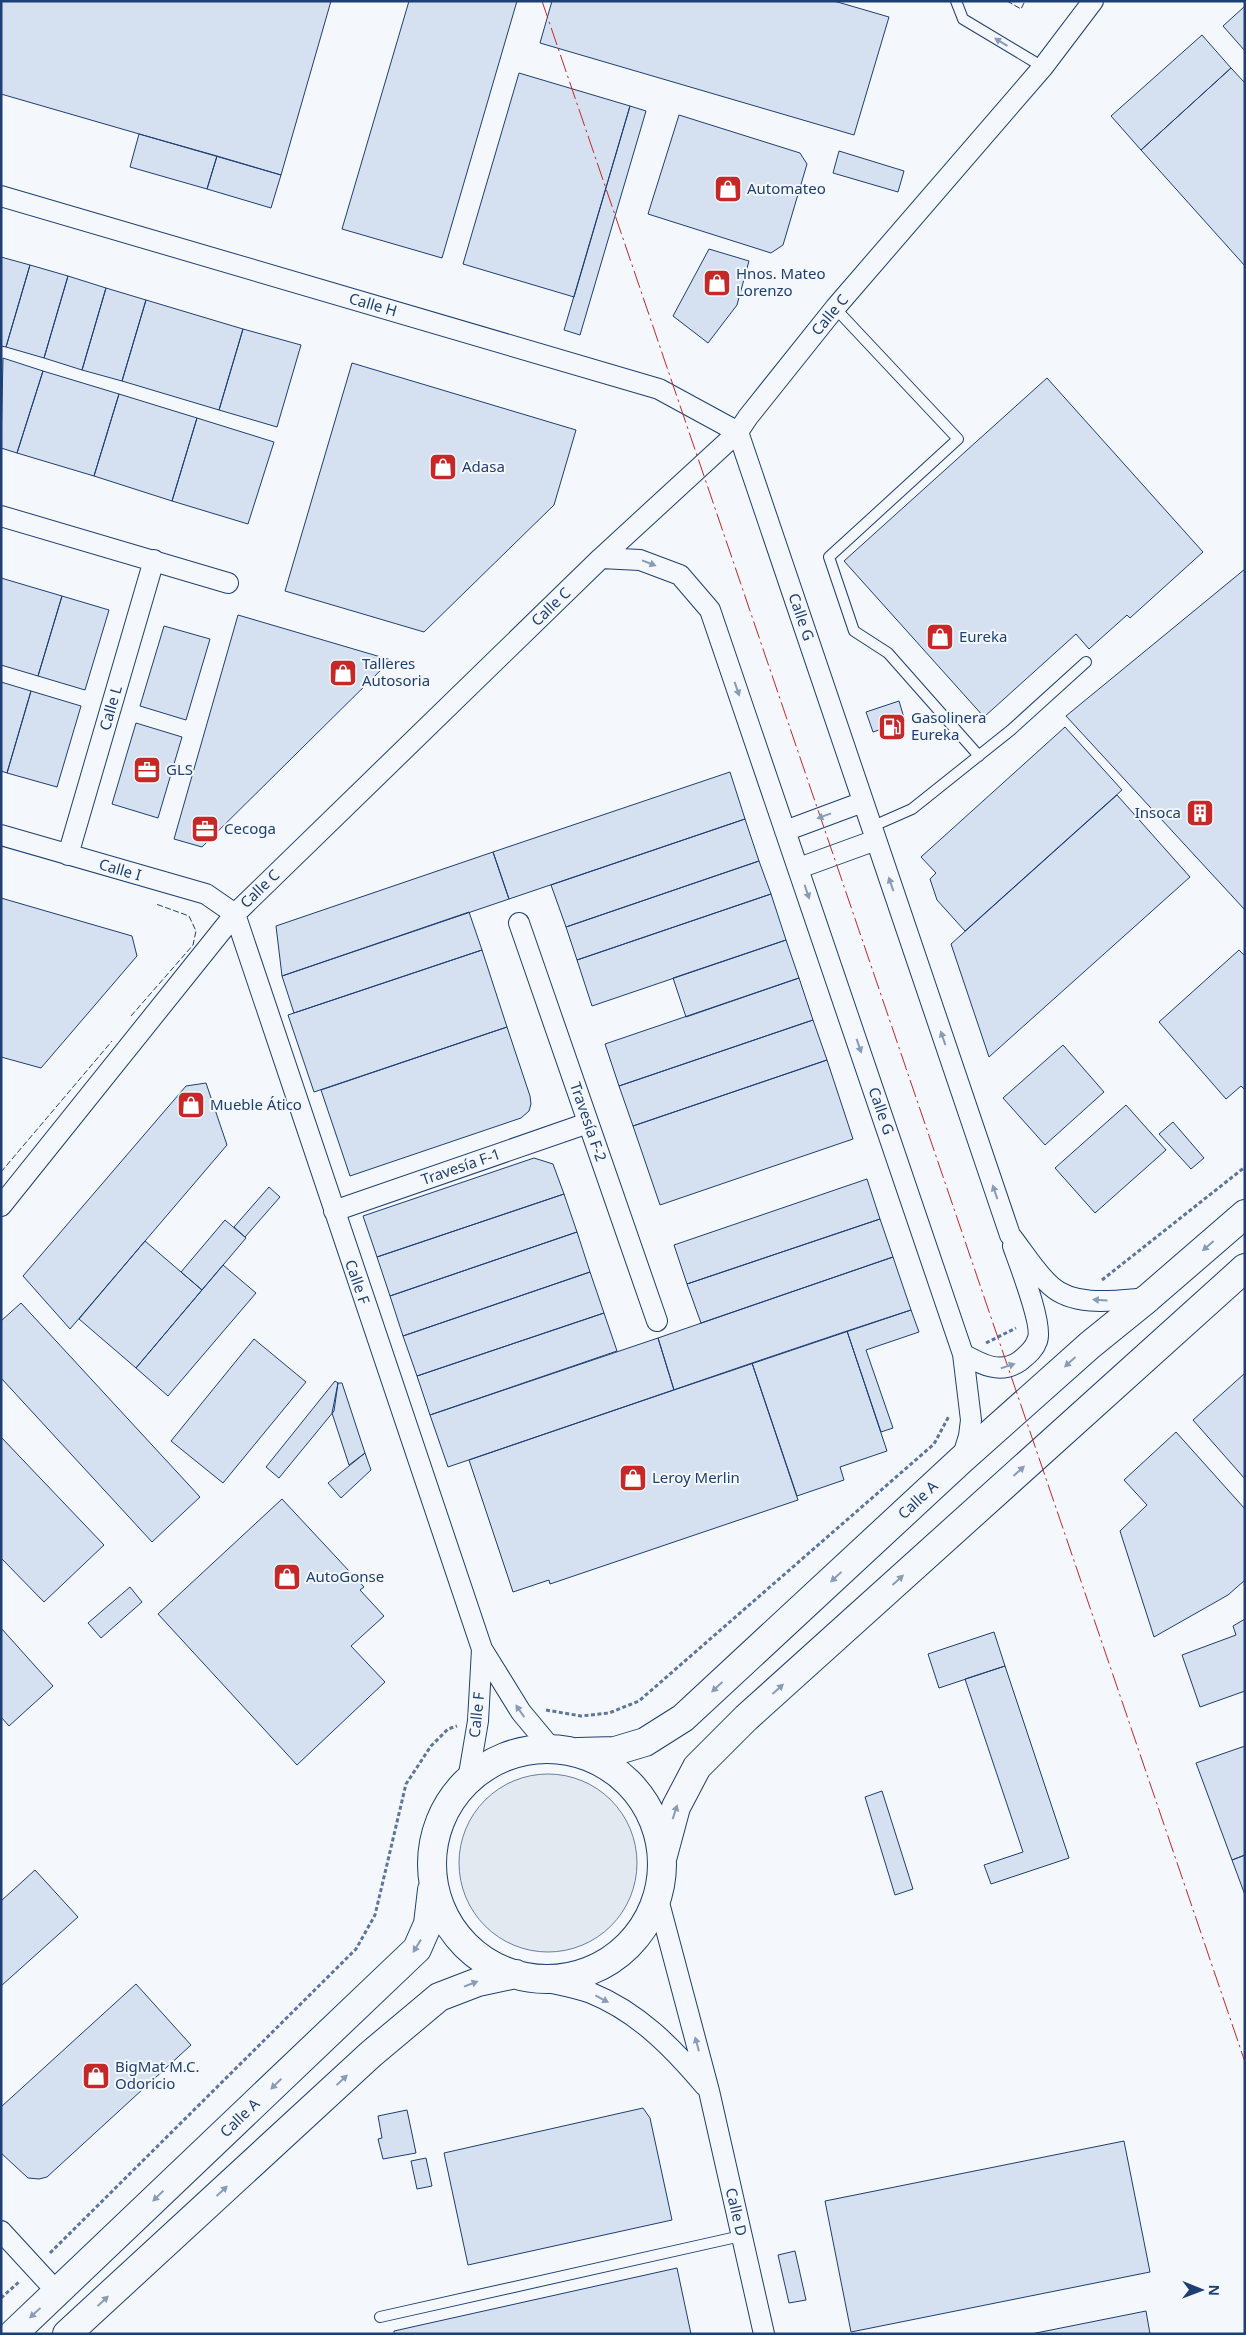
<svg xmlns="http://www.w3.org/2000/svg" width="1246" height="2335" viewBox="0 0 1246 2335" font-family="'Noto Sans',sans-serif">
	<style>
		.green { fill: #e3e9f0; stroke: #687fa3 }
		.building { fill: #d5e0f0; stroke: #1d3f73 }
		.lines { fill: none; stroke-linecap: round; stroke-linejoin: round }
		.lane-casing { stroke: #1d3f73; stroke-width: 12 }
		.street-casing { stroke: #1d3f73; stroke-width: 22 }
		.secondary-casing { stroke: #1d3f73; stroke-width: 30 }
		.path { stroke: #5e769c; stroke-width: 3; stroke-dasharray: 4 2.5; stroke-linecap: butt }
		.lane { stroke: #f4f7fb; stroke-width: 10 }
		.street { stroke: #f4f7fb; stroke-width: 20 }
		.secondary { stroke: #f4f7fb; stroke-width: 28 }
		.fence { stroke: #1d3f73; stroke-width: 1; stroke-dasharray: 6 2.5; stroke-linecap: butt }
		.power { stroke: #c62828; stroke-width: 1; stroke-dasharray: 18 4 2.5 4; stroke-linecap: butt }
		.oneway { fill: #889bb7 }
		.labels { text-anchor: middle; stroke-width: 4; stroke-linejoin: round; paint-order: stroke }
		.poi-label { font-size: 15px; fill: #1d3f73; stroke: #f4f7fb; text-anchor: start }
		.street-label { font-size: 15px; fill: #1d3f73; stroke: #f4f7fb }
	</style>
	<rect width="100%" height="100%" fill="#f4f7fb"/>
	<!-- green -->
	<path class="green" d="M459 1863a89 89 0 1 1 178 0a89 89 0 1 1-178 0Z"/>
	<!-- building -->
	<path class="building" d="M1 1H331L281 175 1 94Z
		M409 1H517L442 258 342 229Z
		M552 1H834L889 17 854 135 540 43Z
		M1245 6V51L1223 26Z
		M1202 35 1231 68 1141 150 1111 116Z
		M1231 68 1245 83V266L1141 150Z
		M519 73 630 106 574 297 463 264Z
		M630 106 646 111 580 335 564 330Z
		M679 115 800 153 807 164 783 245 771 253 648 214Z
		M139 134 217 156 207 189 130 167Z
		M839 151 904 171 898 192 833 173Z
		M217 156 281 175 271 208 207 189Z
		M709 249 749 261 737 305 708 343 673 316Z
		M1 257 30 265 6 347 1 346Z
		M30 265 68 276 44 358 6 347Z
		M68 276 106 288 82 370 44 358Z
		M106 288 146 300 122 381 82 370Z
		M146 300 243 329 219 410 122 381Z
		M243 329 301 345 277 427 219 410Z
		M3 358 43 371 17 453 1 448Z
		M352 363 576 430 554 505 424 632 285 591Z
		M43 371 119 394 94 476 17 453Z
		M1047 378 1203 552 1130 618 1127 615 1089 649 1076 634 984 717 844 561Z
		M119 394 197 418 172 501 94 476Z
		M197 418 274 442 248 524 172 501Z
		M1245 569V910L1066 716Z
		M1 578 62 596 38 676 1 665Z
		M62 596 109 610 85 690 38 676Z
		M238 615 391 660 202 847 174 839Z
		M164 626 210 639 186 720 140 706Z
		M1 682 31 691 7 773 1 771Z
		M31 691 81 706 57 787 7 773Z
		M899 701 905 721 873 732 866 712Z
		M136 723 182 737 158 818 112 804Z
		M1065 727 1122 790 965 931 937 900 930 879 936 873 921 857Z
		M730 772 745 819 509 899 493 852Z
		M1117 795 1190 877 989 1057 951 944Z
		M745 819 759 861 566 927 551 885Z
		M493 852 509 899 282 976 276 926Z
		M759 861 771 894 577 960 566 927Z
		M771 894 786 940 592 1006 577 960Z
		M1 898 132 936 137 956 41 1068 1 1057Z
		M469 912 482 950 294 1013 282 976Z
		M786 940 799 978 686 1017 673 978Z
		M482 950 507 1027 314 1092 288 1015Z
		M1239 950 1245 956V1090L1241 1086 1226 1099 1159 1022Z
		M799 978 813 1020 619 1086 605 1044Z
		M813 1020 827 1060 633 1126 619 1086Z
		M507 1027 530 1096 531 1104 529 1111 521 1118 350 1176 321 1090Z
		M1063 1045 1104 1092 1045 1145 1003 1098Z
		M827 1060 853 1139 660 1205 633 1126Z
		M206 1083 227 1145 70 1329 23 1276 186 1086Z
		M1126 1105 1166 1150 1095 1213 1055 1168Z
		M1173 1122 1204 1158 1191 1169 1159 1134Z
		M534 1158 553 1164 564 1194 377 1257 363 1216Z
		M867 1179 880 1219 687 1284 674 1245Z
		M269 1187 280 1197 245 1237 234 1227Z
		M564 1194 577 1232 390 1296 377 1257Z
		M880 1219 893 1257 701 1323 687 1284Z
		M225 1220 246 1238 202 1290 181 1272Z
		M577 1232 590 1272 403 1336 390 1296Z
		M145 1241 202 1290 136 1368 79 1319Z
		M893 1257 911 1310 674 1390 658 1338Z
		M223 1265 256 1293 168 1396 136 1368Z
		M590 1272 604 1313 417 1376 403 1336Z
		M21 1303 200 1497 152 1542 1 1378V1321Z
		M911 1310 919 1332 866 1350 893 1428 881 1432 847 1331Z
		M604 1313 617 1351 430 1415 417 1376Z
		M847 1331 887 1451 840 1467 844 1480 797 1496 752 1363Z
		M658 1338 674 1390 448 1467 430 1415Z
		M254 1339 306 1382 223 1483 171 1441Z
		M752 1363 798 1500 550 1584 549 1580 513 1592 469 1460Z
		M1245 1373V1479L1193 1420Z
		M335 1381 338 1383 334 1411 279 1478 266 1467Z
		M338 1383H342L365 1453 349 1465 332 1413Z
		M1176 1432 1245 1509V1580L1228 1595 1154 1637 1120 1531 1147 1505 1124 1480Z
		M1 1437 104 1545 44 1602 1 1558Z
		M365 1453 371 1470 341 1498 328 1483Z
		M282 1499 364 1587 360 1590 384 1616 351 1646 385 1682 297 1765 158 1614Z
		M130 1587 142 1602 101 1638 88 1623Z
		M1245 1619V1691L1200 1707 1182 1655 1236 1635 1233 1626Z
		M1 1628 53 1686 9 1726 1 1717Z
		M994 1632 1005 1666 939 1688 928 1654Z
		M1005 1666 1069 1858 991 1884 984 1865 1023 1852 965 1679Z
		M1245 1746V1855L1232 1860 1196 1763Z
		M882 1791 913 1889 895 1895 865 1797Z
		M1245 1855V1895L1232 1860Z
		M35 1870 78 1917 1 1986V1901Z
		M136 1984 191 2045 47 2177 39 2179 28 2178 1 2153V2107Z
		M643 2108 650 2118 672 2220 468 2265 444 2153Z
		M407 2110 416 2153 383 2159 378 2139 382 2138 378 2116Z
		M1124 2141 1150 2272 851 2332 825 2201Z
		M426 2158 432 2186 417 2189 411 2161Z
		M795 2251 806 2300 789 2303 778 2255Z
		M677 2268 691 2334H394V2331Z
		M1146 2311 1150 2334H1031Z"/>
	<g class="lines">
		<!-- lane casing -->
		<g class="lane-casing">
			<path id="lane" d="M956 1 963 19 1043 67
				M835 308 958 439 829 557 854 631 888 653 979 756
				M871 827 912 809 1011 730 1086 662
				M380 2317 741 2236"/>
		</g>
		<!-- street casing -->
		<g class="street-casing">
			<path id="street" d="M1 196 659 389 738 432
				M738 432 1010 1235C1023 1251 1035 1272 1051 1286 1075 1308 1119 1300 1148 1298
				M1 516 228 583
				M601 558 640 560 680 575 710 610 963 1354 971 1420 969 1436 962 1459
				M785 831 863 802
				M1 835 206 894 235 914
				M68 855 154 560
				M799 868 876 840
				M235 914 482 1649 521 1712 551 1748
				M519 923 657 1321
				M1 1206 235 914 601 558 738 432 748 417 835 308 1043 67 1093 1
				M334 1211 588 1123
				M963 1354C981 1364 1000 1375 1020 1361 1027 1355 1034 1350 1037 1341 1044 1327 1019 1263 1013 1246
				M468 1780 478 1721 482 1649
				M658 1899 709 2091 764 2334
				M539 1980C555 1984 575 1987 591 1993 638 2012 673 2048 705 2086
				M1 2231 57 2292"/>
		</g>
		<!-- secondary casing -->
		<g class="secondary-casing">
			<path id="secondary" d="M432 1864a115 115 0 1 1 230 0a115 115 0 1 1-230 0Z
				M578 1752 615 1751 645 1742 683 1718 961 1460 1090 1345 1148 1298 1245 1214
				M662 1859 676 1807 697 1767 746 1718 1245 1268
				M13 2334 417 1949 428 1924 432 1890
				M67 2334 371 2054 439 1997 478 1982 516 1974"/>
		</g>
		<!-- path -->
		<path class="path" d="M1102 1280 1245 1167
			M986 1343 1016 1328
			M546 1710 581 1716 609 1713 639 1701 934 1444 949 1416
			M50 2253 356 1949 375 1915 406 1784 431 1746 448 1729 457 1726
			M1 2298 20 2281"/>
		<!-- lane -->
		<use href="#lane" class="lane"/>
		<!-- street -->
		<use href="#street" class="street"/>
		<!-- secondary -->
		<use href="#secondary" class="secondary"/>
		<!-- fence -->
		<path class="fence" d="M1007 1 1021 9 1025 1
			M131 1016 193 945 196 931 189 916 156 904
			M1 1172 112 1041"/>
		<!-- power -->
		<path class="power" d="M542 1 1245 2062"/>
	</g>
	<!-- one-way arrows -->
	<defs><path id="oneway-solid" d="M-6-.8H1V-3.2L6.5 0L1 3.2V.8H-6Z" transform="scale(1.25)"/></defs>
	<g class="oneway">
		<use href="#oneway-solid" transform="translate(1001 42) rotate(-149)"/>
		<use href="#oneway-solid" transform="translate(649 563) rotate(21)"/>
		<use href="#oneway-solid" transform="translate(737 689) rotate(71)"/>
		<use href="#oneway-solid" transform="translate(824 816) rotate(160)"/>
		<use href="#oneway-solid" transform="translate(891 884) rotate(-109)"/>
		<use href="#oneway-solid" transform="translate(807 892) rotate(71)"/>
		<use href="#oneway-solid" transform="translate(943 1038) rotate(-109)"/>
		<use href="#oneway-solid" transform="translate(859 1046) rotate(71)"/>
		<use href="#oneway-solid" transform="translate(995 1192) rotate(-109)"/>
		<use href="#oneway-solid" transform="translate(1208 1246) rotate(139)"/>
		<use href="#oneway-solid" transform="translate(1100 1300) rotate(-176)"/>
		<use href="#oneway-solid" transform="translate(1070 1362) rotate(138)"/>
		<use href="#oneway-solid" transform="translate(1008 1366) rotate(-18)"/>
		<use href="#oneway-solid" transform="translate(1019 1471) rotate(-42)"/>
		<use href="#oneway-solid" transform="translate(836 1577) rotate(137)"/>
		<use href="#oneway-solid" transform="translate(898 1580) rotate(-42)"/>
		<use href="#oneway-solid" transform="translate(717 1687) rotate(137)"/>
		<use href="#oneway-solid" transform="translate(778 1689) rotate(-42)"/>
		<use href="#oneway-solid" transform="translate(520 1711) rotate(-125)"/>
		<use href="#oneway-solid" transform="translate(675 1812) rotate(-72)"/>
		<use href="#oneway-solid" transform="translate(417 1946) rotate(122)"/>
		<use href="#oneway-solid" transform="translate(471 1984) rotate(-21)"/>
		<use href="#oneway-solid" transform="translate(602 1999) rotate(28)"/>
		<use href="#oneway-solid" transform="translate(697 2044) rotate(-105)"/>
		<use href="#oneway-solid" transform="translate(342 2080) rotate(-43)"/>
		<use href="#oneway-solid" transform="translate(276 2084) rotate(136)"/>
		<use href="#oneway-solid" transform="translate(222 2191) rotate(-43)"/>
		<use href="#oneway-solid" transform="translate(158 2196) rotate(136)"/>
		<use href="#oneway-solid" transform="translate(103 2301) rotate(-43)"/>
		<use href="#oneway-solid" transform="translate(35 2313) rotate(137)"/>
	</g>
	<!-- icons -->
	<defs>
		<g id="shop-square" transform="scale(1.4375)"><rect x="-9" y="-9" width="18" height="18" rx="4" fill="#c62828" stroke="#f4f7fb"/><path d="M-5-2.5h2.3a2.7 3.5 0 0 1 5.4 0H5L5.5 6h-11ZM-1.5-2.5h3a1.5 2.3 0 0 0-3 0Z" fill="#fff"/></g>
		<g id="fuel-square" transform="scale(1.4375)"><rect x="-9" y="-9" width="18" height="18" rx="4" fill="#c62828" stroke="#f4f7fb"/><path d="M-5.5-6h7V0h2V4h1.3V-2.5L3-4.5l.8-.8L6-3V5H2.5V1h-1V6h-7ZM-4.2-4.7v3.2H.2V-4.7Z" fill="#fff"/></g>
		<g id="office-square" transform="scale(1.4375)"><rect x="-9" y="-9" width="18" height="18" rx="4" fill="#c62828" stroke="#f4f7fb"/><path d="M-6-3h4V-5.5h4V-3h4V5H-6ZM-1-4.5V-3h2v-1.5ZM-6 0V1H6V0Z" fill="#fff"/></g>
		<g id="building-square" transform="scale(1.4375)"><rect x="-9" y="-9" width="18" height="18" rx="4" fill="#c62828" stroke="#f4f7fb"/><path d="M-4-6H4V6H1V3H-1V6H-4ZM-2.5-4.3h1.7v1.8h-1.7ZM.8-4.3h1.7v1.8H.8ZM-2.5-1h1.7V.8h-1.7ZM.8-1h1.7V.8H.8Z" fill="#fff"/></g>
	</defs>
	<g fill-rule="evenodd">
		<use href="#shop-square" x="728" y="189"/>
		<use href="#shop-square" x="717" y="283"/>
		<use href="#shop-square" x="443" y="467"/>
		<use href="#shop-square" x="940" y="637"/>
		<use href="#shop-square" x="343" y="673"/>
		<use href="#fuel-square" x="892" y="727"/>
		<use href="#office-square" x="147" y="770"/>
		<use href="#building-square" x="1200" y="813"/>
		<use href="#office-square" x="205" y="829"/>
		<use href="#shop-square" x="191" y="1105"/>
		<use href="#shop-square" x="633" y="1478"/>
		<use href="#shop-square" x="287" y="1577"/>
		<use href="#shop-square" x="96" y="2076"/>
	</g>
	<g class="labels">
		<!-- poi labels -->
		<g class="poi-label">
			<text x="747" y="194">Automateo</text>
			<text x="736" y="279">Hnos. Mateo<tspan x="736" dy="17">Lorenzo</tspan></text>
			<text x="462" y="472">Adasa</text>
			<text x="959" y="642">Eureka</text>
			<text x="362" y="669">Talleres<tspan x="362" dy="17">Autosoria</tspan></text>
			<text x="911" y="723">Gasolinera<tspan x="911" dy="17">Eureka</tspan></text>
			<text x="166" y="775">GLS</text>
			<text x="1181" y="818" text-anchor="end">Insoca</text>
			<text x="224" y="834">Cecoga</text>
			<text x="210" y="1110">Mueble Ático</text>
			<text x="652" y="1483">Leroy Merlin</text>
			<text x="306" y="1582">AutoGonse</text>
			<text x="115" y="2072">BigMat M.C.<tspan x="115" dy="17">Odoricio</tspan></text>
		</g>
		<!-- street labels -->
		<g class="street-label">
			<text transform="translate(373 305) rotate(16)" y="5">Calle H</text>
			<text transform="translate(830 315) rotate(-50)" y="5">Calle C</text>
			<text transform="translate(551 607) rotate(-44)" y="5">Calle C</text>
			<text transform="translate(801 617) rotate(71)" y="5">Calle G</text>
			<text transform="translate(111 708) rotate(-74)" y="5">Calle L</text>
			<text transform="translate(120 870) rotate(16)" y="5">Calle I</text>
			<text transform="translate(260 889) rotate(-44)" y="5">Calle C</text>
			<text transform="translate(881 1111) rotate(71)" y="5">Calle G</text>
			<text transform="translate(588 1122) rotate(71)" y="5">Travesía F-2</text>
			<text transform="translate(461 1167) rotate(-19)" y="5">Travesía F-1</text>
			<text transform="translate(357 1282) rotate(71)" y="5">Calle F</text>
			<text transform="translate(918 1500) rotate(-43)" y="5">Calle A</text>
			<text transform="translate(477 1715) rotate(-84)" y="5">Calle F</text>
			<text transform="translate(240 2118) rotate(-44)" y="5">Calle A</text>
			<text transform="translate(736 2212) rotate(77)" y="5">Calle D</text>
		</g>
	</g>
	<!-- border -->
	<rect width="1246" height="2335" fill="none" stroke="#1d3f73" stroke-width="5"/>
	<!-- north arrow -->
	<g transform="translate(1201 2290) rotate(91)" stroke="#f4f7fb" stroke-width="4" paint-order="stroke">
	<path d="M0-4L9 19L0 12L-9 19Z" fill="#1d3f73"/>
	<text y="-8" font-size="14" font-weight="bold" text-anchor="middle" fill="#1d3f73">N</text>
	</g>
</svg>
